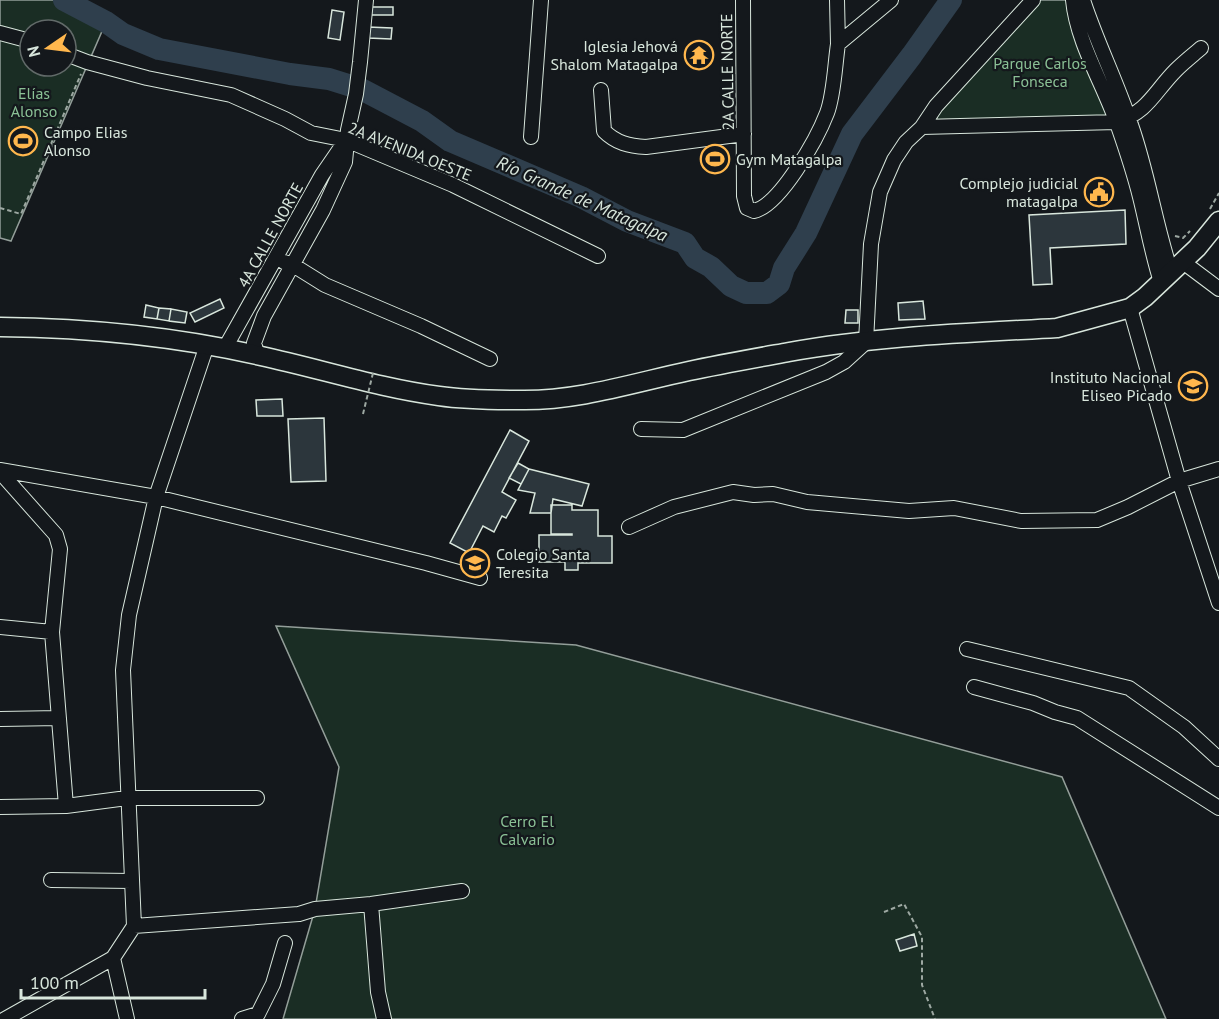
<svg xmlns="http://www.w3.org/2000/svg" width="1219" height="1019" viewBox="0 0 1219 1019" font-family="'PT Sans',sans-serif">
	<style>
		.green { fill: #1a2d24; stroke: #939e99; stroke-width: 1.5; fill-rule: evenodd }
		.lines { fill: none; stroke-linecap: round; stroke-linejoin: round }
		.river { stroke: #2f3f4d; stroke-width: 22 }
		.building { fill: #2c363c; stroke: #d8e6dc; stroke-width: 1.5 }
		.minor-casing { stroke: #d8e6dc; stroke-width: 16 }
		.major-casing { stroke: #d8e6dc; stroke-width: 21 }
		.path { stroke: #9da8a2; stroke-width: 2; stroke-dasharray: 4.5 3; stroke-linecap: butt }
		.minor { stroke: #14181c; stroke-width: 14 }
		.major { stroke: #14181c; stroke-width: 18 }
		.path-bridge { stroke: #9da8a2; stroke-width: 2; stroke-dasharray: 4.5 3; stroke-linecap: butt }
		.labels { text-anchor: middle; stroke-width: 4.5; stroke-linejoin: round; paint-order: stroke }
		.poi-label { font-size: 16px; fill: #d8e6dc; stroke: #14181c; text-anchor: end }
		.park-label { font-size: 16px; fill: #8ac095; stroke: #14181c }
		.street-label { font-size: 16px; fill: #d8e6dc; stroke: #14181c }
		.water-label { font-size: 18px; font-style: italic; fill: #d8e6dc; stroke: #14181c }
	</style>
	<rect width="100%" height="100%" fill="#14181c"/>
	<!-- green -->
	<path class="green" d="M0 0H64L106 22 11 241 0 238ZM30 30H66V66H30Z
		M1034 0H1073L1117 122 922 127Z
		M276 626 576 645 1062 777 1166 1019H283L315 909 339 767Z"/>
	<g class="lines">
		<!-- river -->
		<path class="river" d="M64 0 106 22 123 34 159 49 290 74 329 79 361 89 422 121 450 141 581 197 627 221 685 243 695 258 711 267 731 286 746 293H767L779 284 784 268 806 233 852 134 912 55 951 0"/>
	</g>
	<!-- building -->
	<path class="building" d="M370 7H393V15H370Z
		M332 10 344 12 340 40 328 38Z
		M368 27 392 28 391 39 368 38Z
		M1125 210 1126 244 1050 248 1052 284 1033 285 1029 215Z
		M220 299 224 308 195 322 190 313Z
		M923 301 925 319 899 320 898 303Z
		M146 305 159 308 157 319 144 317Z
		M159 308 171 309 169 321 157 319Z
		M171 309 187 312 185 323 169 321Z
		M846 310H858V323H845Z
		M282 399 283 416H257L256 400Z
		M324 418 326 481 291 482 288 419Z
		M510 430 529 441 502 492 516 500 506 518 502 516 494 532 483 526 469 553 450 543Z
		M518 463 529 469 521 484 509 478Z
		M529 469 589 484 582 506 553 499 551 513H530L535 493 518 490Z
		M551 505H572V510H598V536H612V563H578V570H565V562H539V535H572V534H551Z
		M914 934 917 946 900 951 896 940Z"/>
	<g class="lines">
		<!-- minor casing -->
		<g class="minor-casing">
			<path id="minor" d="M743 0 744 196 747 208 754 211C780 205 817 139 827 113 834 95 835 64 838 44L891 0
				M837 0 838 44
				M1073 0C1077 43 1104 85 1118 126 1126 149 1134 173 1140 197 1147 225 1152 254 1161 282
				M1083 0C1097 43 1117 82 1131 125 1148 173 1155 224 1171 272
				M0 33 30 41
				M66 54 87 62 147 78 231 95 285 119 311 133 346 140 453 185 598 256
				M601 90 604 131C616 143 629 146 646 147L744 134
				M922 127 1117 122C1149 111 1154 92 1176 70 1184 62 1193 55 1201 48
				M531 137 541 0
				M284 262 293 265 325 285 421 326 490 359
				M1183 262 1219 289
				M1130 308 1179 481 1219 603
				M225 348 322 175 346 140
				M261 356 256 350 254 343 264 316 323 210 345 162 348 130 356 94 360 62 366 0
				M641 429 683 430 826 372 844 362 866 342 871 244 880 192 894 160 906 142 922 127 936 106 1033 0
				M0 470 156 497 426 563 480 578
				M0 472 56 535 60 549 52 632 66 806
				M629 527 674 507 733 492 754 495 773 494 807 502 909 511 954 508 1021 521 1097 520 1128 507 1179 481 1219 469
				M0 627 52 632
				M967 649 1129 688 1184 727 1219 759
				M974 687 1033 703 1055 712 1077 718 1219 808
				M0 719 59 718
				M0 807 66 806 127 798H257
				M51 880 132 881
				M371 904 378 992 384 1019
				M134 926 299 914 315 909 371 904 462 891
				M5 1019 113 958
				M127 1019 113 958 134 926 123 670 129 615 156 497 207 345
				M242 1019 258 1014 273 984 285 943"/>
		</g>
		<!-- major casing -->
		<g class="major-casing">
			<path id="major" d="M0 327C88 328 175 336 261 356 321 369 379 388 439 396 466 400 493 400 520 400 578 401 633 383 689 371 722 364 756 358 789 352 877 336 968 333 1057 328L1130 308 1145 297 1197 248 1219 221"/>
		</g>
		<!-- path -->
		<path class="path" d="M0 208 21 214 81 74
			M1210 209 1219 193
			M1175 236 1183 238 1190 231
			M884 912 904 904 922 937V985L935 1019"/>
		<!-- minor -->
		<use href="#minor" class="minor"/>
		<!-- major -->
		<use href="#major" class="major"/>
		<!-- path-bridge -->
		<path class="path-bridge" d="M363 414 373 373"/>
	</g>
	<!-- icons -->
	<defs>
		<g id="temple-ring" transform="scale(1.5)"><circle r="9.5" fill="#14181c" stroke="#ffb74d" stroke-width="1.5"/><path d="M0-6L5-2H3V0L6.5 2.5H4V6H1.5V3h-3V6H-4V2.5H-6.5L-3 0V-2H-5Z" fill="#ffb74d"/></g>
		<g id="stadium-ring" transform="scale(1.5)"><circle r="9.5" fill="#14181c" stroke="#ffb74d" stroke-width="1.5"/><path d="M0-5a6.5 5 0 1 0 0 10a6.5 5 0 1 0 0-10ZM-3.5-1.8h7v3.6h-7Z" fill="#ffb74d"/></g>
		<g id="civic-ring" transform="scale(1.5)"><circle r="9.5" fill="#14181c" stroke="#ffb74d" stroke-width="1.5"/><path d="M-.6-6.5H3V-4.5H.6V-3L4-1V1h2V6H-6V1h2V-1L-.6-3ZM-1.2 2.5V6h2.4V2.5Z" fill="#ffb74d"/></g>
		<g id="school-ring" transform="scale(1.5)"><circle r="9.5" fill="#14181c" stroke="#ffb74d" stroke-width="1.5"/><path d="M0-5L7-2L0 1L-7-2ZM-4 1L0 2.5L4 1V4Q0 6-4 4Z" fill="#ffb74d"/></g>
	</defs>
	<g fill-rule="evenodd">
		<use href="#temple-ring" x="699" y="55"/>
		<use href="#stadium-ring" x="23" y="141"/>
		<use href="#stadium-ring" x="715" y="159"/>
		<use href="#civic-ring" x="1099" y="192"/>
		<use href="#school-ring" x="1193" y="386"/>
		<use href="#school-ring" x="475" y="563"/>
	</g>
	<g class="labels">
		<!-- poi labels -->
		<g class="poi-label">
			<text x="678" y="52">Iglesia Jehová<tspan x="678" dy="18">Shalom Matagalpa</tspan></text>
			<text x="44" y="138" text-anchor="start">Campo Elias<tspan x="44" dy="18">Alonso</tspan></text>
			<text x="736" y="165" text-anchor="start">Gym Matagalpa</text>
			<text x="1078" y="189">Complejo judicial<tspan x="1078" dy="18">matagalpa</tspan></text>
			<text x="1172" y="383">Instituto Nacional<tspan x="1172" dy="18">Eliseo Picado</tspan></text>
			<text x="496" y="560" text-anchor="start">Colegio Santa<tspan x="496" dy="18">Teresita</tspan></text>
		</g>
		<!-- park labels -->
		<g class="park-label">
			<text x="1040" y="69">Parque Carlos<tspan x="1040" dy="18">Fonseca</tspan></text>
			<text x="34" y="99">Elías<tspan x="34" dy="18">Alonso</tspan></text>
			<text x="527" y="827">Cerro El<tspan x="527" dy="18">Calvario</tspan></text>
		</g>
		<!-- street labels -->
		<g class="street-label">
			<text transform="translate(727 72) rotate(-91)" y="6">2A CALLE NORTE</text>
			<text transform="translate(410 151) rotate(22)" y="6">2A AVENIDA OESTE</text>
			<text transform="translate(270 235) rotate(-61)" y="6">4A CALLE NORTE</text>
		</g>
		<!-- water labels -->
		<g class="water-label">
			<text transform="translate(582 199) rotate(24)" y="6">Río Grande de Matagalpa</text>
		</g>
	</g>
	<!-- north arrow -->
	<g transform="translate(48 48) rotate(256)"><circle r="28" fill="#14181c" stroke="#626a69" stroke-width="1.5"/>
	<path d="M0-4.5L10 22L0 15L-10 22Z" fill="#ffb74d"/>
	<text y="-9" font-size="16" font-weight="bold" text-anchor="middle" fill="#d8e6dc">N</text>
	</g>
	<!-- scale -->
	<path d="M21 989v9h184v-9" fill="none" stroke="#d8e6dc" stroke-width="3"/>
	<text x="30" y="989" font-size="18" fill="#d8e6dc" stroke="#14181c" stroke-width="4.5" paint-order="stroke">100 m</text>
</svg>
